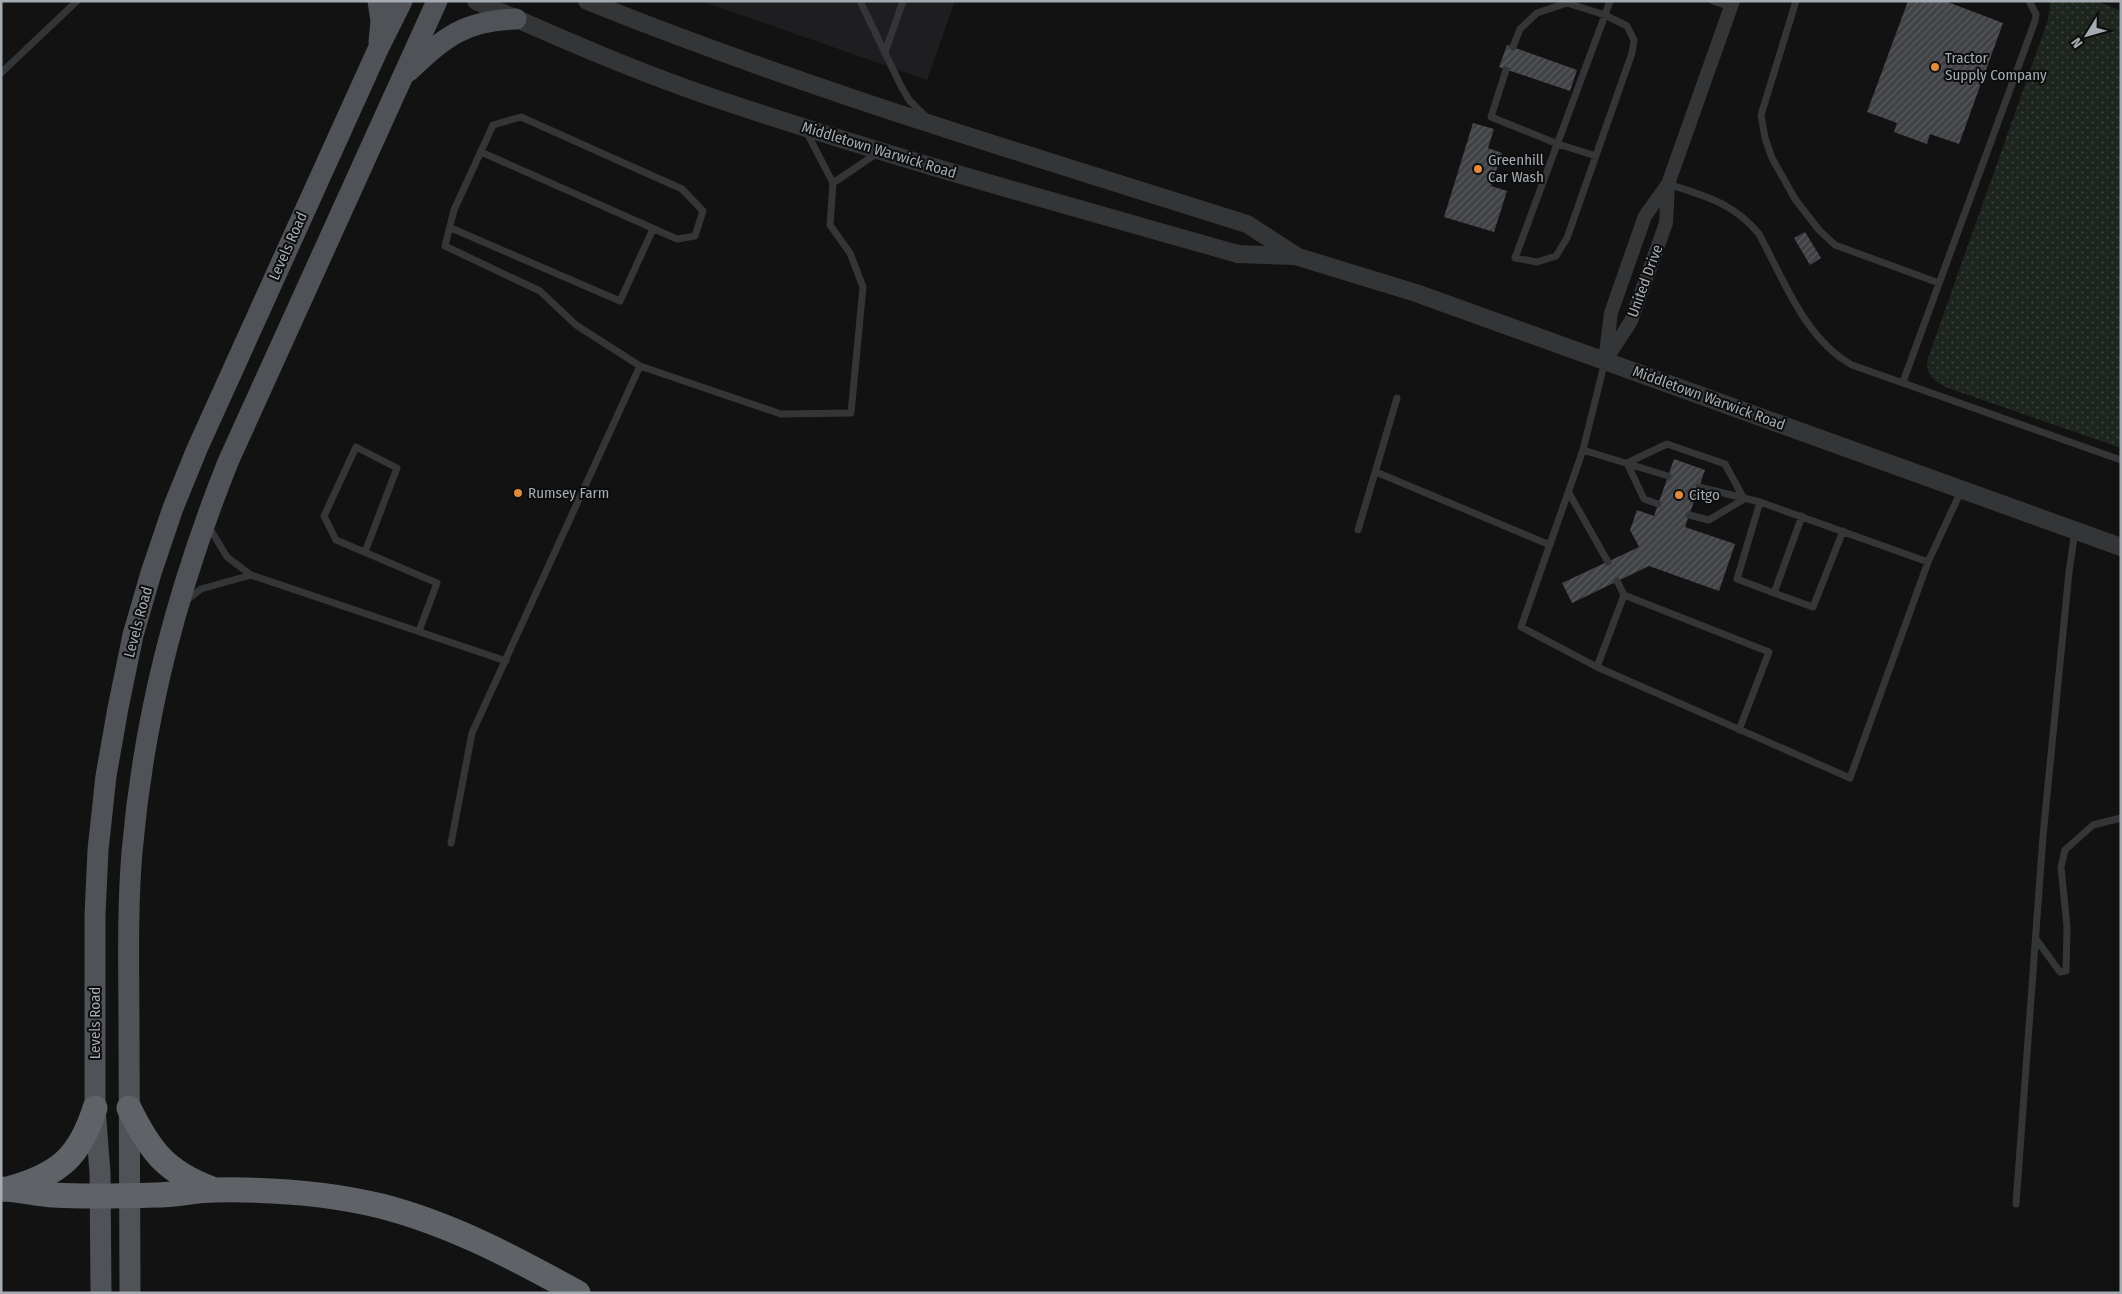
<svg xmlns="http://www.w3.org/2000/svg" width="2122" height="1294" viewBox="0 0 2122 1294" font-family="'Fira Sans Condensed',sans-serif">
	<style>
		.built { fill: #1e1e20 }
		.grass { fill: url(#grass-dots) }
		.building { fill: url(#building-hatch) }
		.lines { fill: none; stroke-linecap: round; stroke-linejoin: round }
		.service { stroke: #333537; stroke-width: 7 }
		.minor { stroke: #333537; stroke-width: 14 }
		.tertiary { stroke: #333537; stroke-width: 18 }
		.primary { stroke: #4f5256; stroke-width: 21 }
		.motorway { stroke: #5f6368; stroke-width: 25 }
		.poi-dot { fill: #df8a3d; stroke: #0d0d0e; stroke-width: 2 }
		.labels { text-anchor: middle; stroke-width: 4; stroke-linejoin: round; paint-order: stroke }
		.poi-label { font-size: 15px; fill: #a4abb2; stroke: #0d0d0e; text-anchor: start }
		.street-label { font-size: 15px; fill: #a4abb2; stroke: #0d0d0e }
	</style>
	<defs>
		<pattern id="grass-dots" width="8" height="8" patternUnits="userSpaceOnUse" patternTransform="scale(1.25)"><rect width="8" height="8" fill="#1e251e"/><path d="M2 2h.1M6 6h.1" fill="none" stroke="#3c423c" stroke-width="1.8" stroke-linecap="round"/></pattern>
		<pattern id="building-hatch" width="6" height="6" patternUnits="userSpaceOnUse" patternTransform="scale(1.25)"><rect width="6" height="6" fill="#414246"/><path d="M-1 1l2-2M0 6l6-6M5 7l2-2" fill="none" stroke="#595b5e"/></pattern>
	</defs>
	<rect width="100%" height="100%" fill="#121213"/>
	<!-- built -->
	<path class="built" d="M701 1H955L927 80Z"/>
	<!-- grass -->
	<path class="grass" d="M2049 1H2097L2121 11V448L1945 387C1932 379 1925 374 1928 358L2048 20 2050 6Z"/>
	<!-- building -->
	<path class="building" d="M1908 1H1945L2003 23 1959 144 1930 134 1927 144 1894 132 1897 123 1867 112Z
		M1507 45 1577 70 1570 91 1499 67Z
		M1473 123 1494 129 1488 148 1502 153 1491 186 1507 191 1494 232 1444 217Z
		M1805 232 1821 258 1810 265 1794 238Z
		M1674 459 1705 470 1685 527 1735 544 1719 591 1649 566 1572 603 1562 583 1639 547 1630 530 1637 510 1654 516Z"/>
	<g class="lines">
		<!-- service -->
		<path class="service" d="M860 1 901 86 909 100 925 116
			M1713 1 1731 7
			M1796 1 1761 115 1765 138 1772 158 1795 199 1819 230 1835 245 1939 283
			M1513 47 1520 29 1537 13 1567 3 1605 15 1627 26 1634 40 1632 53 1567 238 1556 256 1537 262 1515 258 1605 15 1610 1
			M885 52 903 1
			M1506 70 1491 117 1558 144 1596 156
			M1 73 77 1
			M806 131 833 183 879 152
			M481 152 677 239 695 236 703 211 682 189 521 117 493 125 454 210 445 246 540 291 576 325 640 366
			M1668 184C1705 196 1734 203 1759 234 1784 280 1805 339 1852 365L2121 460
			M451 228 620 301 653 229
			M1605 361 1583 450 1521 627 1597 667 1850 778 1928 562 1962 489
			M1903 382 2035 21 2036 14 2029 1
			M1583 450 1668 476
			M1376 472 1550 545
			M1699 487 1760 502 1928 562
			M1569 493 1608 562
			M1760 502 1737 579 1774 593
			M1658 504 1644 499 1627 463 1667 444 1725 464 1744 499 1709 520 1689 515
			M1802 516 1774 593 1813 607 1843 531
			M209 527 227 557 251 575 506 661
			M1358 530 1397 398
			M365 552 397 468 356 447 324 516 336 540 437 583 419 631
			M1617 581 1624 595 1769 652 1739 730
			M187 600 201 589 251 575
			M1597 667 1624 595
			M451 843 472 733 640 366 781 414 851 413 863 287 850 253 830 225 833 183
			M2036 939 2060 972 2066 971 2067 927 2061 867 2065 850 2093 825 2121 818
			M2016 1204 2043 836 2069 572 2075 531"/>
		<!-- minor -->
		<path class="minor" d="M1607 358 1631 321 1666 223 1668 185
			M1605 361 1611 313 1645 216 1668 184 1733 1"/>
		<!-- tertiary -->
		<path class="tertiary" d="M476 1C557 37 639 73 723 101 893 158 1066 205 1238 254L1295 256 1416 293 2121 547
			M587 1C803 88 1026 154 1247 224L1295 255"/>
		<!-- primary -->
		<path class="primary" d="M378 1 381 21 379 42
			M409 71C446 36 464 21 516 19
			M101 1293 100 1173 95 1108V915L98 850 106 776 118 708 133 635 151 573 173 508 197 449 379 47 402 1
			M130 1293C130 1206 129 1120 129 1034 129 973 127 912 132 852 144 714 177 590 228 462L437 1"/>
		<!-- motorway -->
		<path class="motorway" d="M129 1108C150 1151 166 1172 212 1189
			M11 1188C60 1174 80 1156 95 1108
			M1 1189C19 1189 36 1194 54 1195 88 1197 122 1196 156 1195 176 1195 196 1190 216 1190 271 1189 328 1193 381 1206 451 1224 515 1258 578 1293"/>
	</g>
	<!-- markers -->
	<g class="poi-dot">
		<circle cx="1935" cy="67" r="5"/>
		<circle cx="1478" cy="169" r="5"/>
		<circle cx="518" cy="493" r="5"/>
		<circle cx="1679" cy="495" r="5"/>
	</g>
	<g class="labels">
		<!-- poi labels -->
		<g class="poi-label">
			<text x="1945" y="63">Tractor<tspan x="1945" dy="17">Supply Company</tspan></text>
			<text x="1488" y="165">Greenhill<tspan x="1488" dy="17">Car Wash</tspan></text>
			<text x="528" y="498">Rumsey Farm</text>
			<text x="1689" y="500">Citgo</text>
		</g>
		<!-- street labels -->
		<g class="street-label">
			<text transform="translate(879 150) rotate(17)" y="5">Middletown Warwick Road</text>
			<text transform="translate(288 246) rotate(-66)" y="5">Levels Road</text>
			<text transform="translate(1645 281) rotate(-70)" y="5">United Drive</text>
			<text transform="translate(1709 398) rotate(20)" y="5">Middletown Warwick Road</text>
			<text transform="translate(138 622) rotate(-75)" y="5">Levels Road</text>
			<text transform="translate(95 1023) rotate(-90)" y="5">Levels Road</text>
		</g>
	</g>
	<!-- border -->
	<rect width="2122" height="1294" fill="none" stroke="#a4abb2" stroke-width="5"/>
	<!-- north arrow -->
	<g transform="translate(2087 35) rotate(233)" stroke="#0d0d0e" stroke-width="4" paint-order="stroke">
	<path d="M0-4L9 19L0 12L-9 19Z" fill="#a4abb2"/>
	<text y="-8" font-size="14" font-weight="bold" text-anchor="middle" fill="#a4abb2">N</text>
	</g>
</svg>
